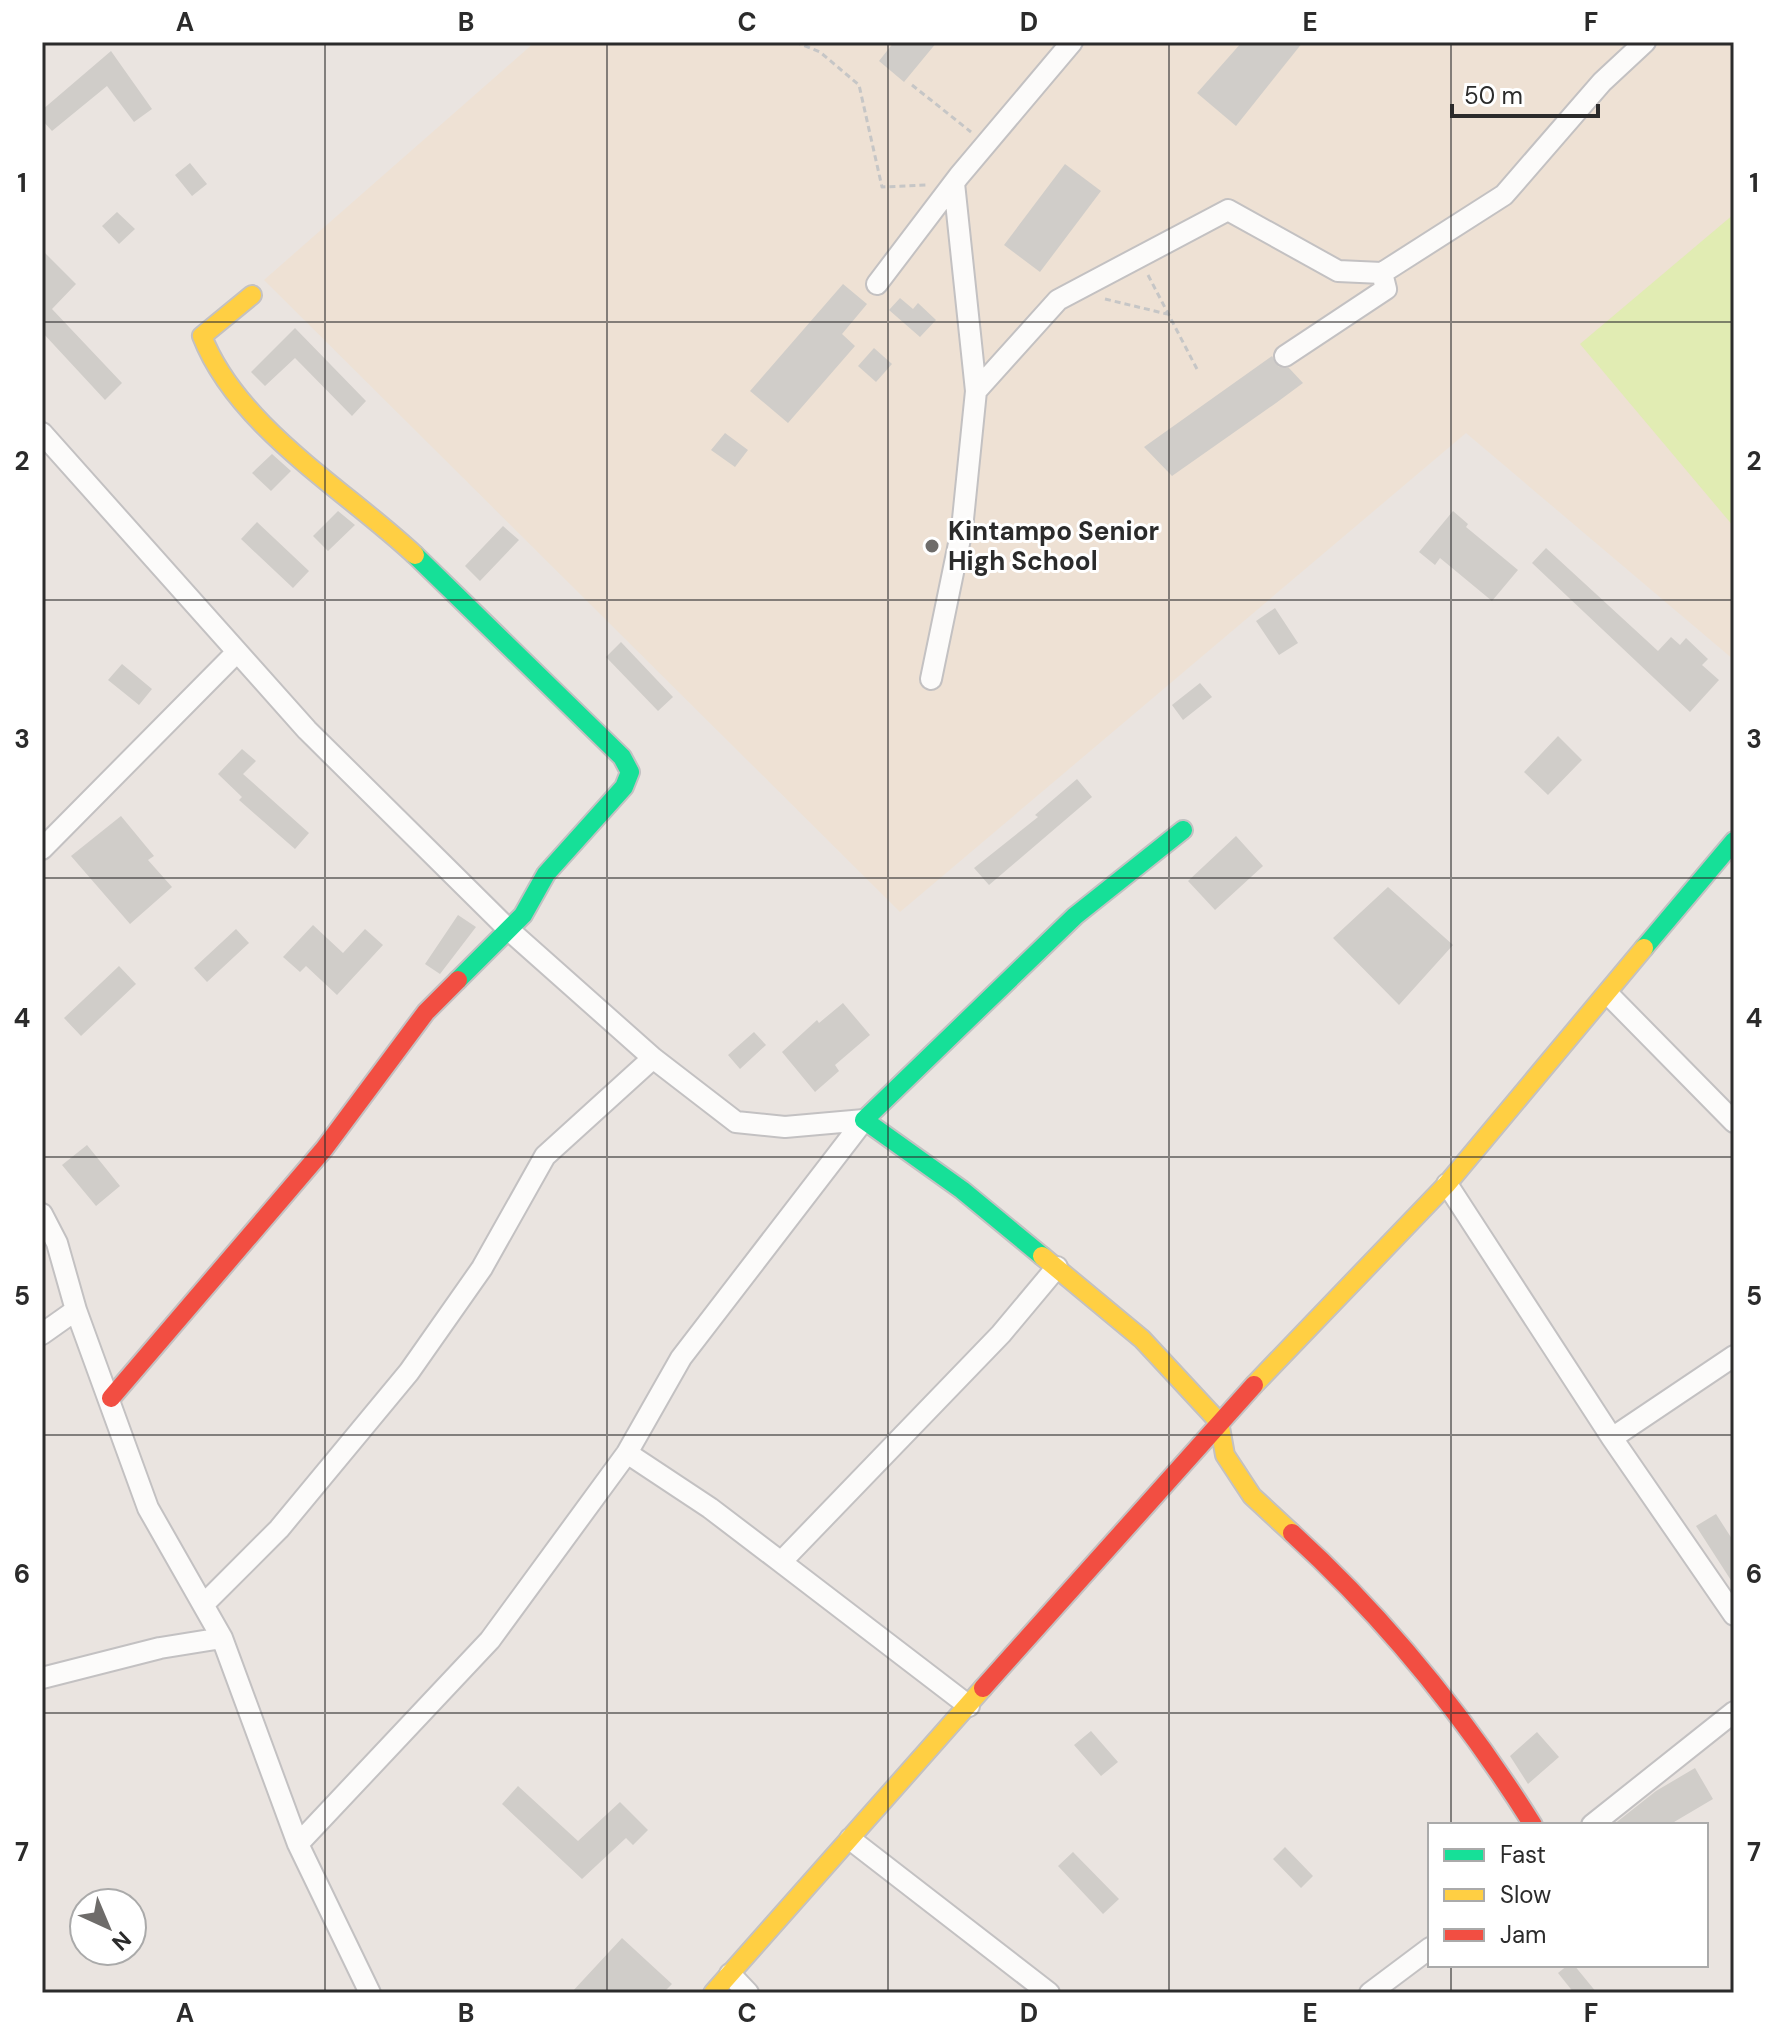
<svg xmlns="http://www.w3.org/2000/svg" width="1776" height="2035" viewBox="0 0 1776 2035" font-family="'DM Sans',sans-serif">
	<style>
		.education { fill: #eee1d4 }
		.pitch { fill: #e1ecb3 }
		.building { fill: #d0cdc9 }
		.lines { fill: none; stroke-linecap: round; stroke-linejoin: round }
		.street-casing { stroke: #c3c1c2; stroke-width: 24 }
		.fast-casing { stroke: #c3c1c2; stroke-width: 22 }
		.slow-casing { stroke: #c3c1c2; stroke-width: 22 }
		.jam-casing { stroke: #c3c1c2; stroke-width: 22 }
		.path { stroke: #c6c6c6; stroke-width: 3; stroke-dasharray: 6 4; stroke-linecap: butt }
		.street { stroke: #fcfbfa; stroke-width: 20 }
		.fast { stroke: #16e098; stroke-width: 18 }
		.slow { stroke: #ffcf43; stroke-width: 18 }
		.jam { stroke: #f24e42; stroke-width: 18 }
		.grid { fill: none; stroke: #2b2b2b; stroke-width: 2; stroke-opacity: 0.55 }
		.poi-dot { fill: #6e6c6a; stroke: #fff; stroke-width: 3 }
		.labels { text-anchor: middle; stroke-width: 6; stroke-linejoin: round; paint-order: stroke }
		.poi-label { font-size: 26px; font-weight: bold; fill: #2b2b2b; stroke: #fff; text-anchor: start }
		.neatline { fill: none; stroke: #2b2b2b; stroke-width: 3 }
		.grid-label { font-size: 26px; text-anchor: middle; font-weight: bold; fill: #2b2b2b }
	</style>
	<rect width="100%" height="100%" fill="#eae4e0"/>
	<!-- education -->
	<path class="education" d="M535 42H1734V660L1466 433 900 912 264 280Z"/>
	<!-- pitch -->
	<path class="pitch" d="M1734 214V527L1580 344Z"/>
	<!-- building -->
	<path class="building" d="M894 42H937L904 82 879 61Z
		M1242 42H1303L1236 126 1197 93Z
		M111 51 152 109 134 122 107 86 52 131 42 120V110Z
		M190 163 207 184 192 196 175 175Z
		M1065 164 1101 191 1040 272 1004 245Z
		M117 212 135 229 119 244 102 226Z
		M42 250 76 284 52 309 122 383 105 400 42 332Z
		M843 284 867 304 842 334 855 346 788 423 750 391Z
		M900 298 913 309 918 303 936 320 920 337 889 310Z
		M295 328 366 401 352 416 295 358 265 386 251 372Z
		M874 348 892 364 876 382 858 366Z
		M1272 356 1279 367 1289 368 1303 383 1276 403 1172 476 1144 447Z
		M725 433 748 450 735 467 711 450Z
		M272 454 291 471 271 491 252 473Z
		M338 511 355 525 328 551 313 536Z
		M1453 511 1468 524 1466 527 1518 570 1492 601 1440 558 1435 565 1419 552Z
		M257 522 309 571 293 588 241 539Z
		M503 526 519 540 480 581 465 566Z
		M1546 548 1658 651 1671 637 1680 645 1686 638 1708 659 1702 665 1719 680 1690 712 1532 563Z
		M1275 608 1298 643 1279 655 1256 621Z
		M621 642 673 697 658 711 606 657Z
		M122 664 152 689 139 705 108 680Z
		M1200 683 1212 697 1183 720 1172 705Z
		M1558 736 1582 760 1548 795 1524 772Z
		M242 749 256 761 243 774 309 833 295 849 239 800 242 797 218 774Z
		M1077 779 1092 797 989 885 974 868 1038 817 1035 815Z
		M121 816 154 856 148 860 172 887 130 924 71 856Z
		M1236 836 1263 866 1215 910 1188 881Z
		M1388 887 1453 945 1399 1005 1333 938Z
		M458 915 476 927 440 974 425 964Z
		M313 925 343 953 365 929 383 945 337 995 306 966 300 972 283 957Z
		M236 929 249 943 207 982 194 968Z
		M119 966 136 984 81 1036 64 1018Z
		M843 1003 870 1035 835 1065 839 1071 815 1092 782 1052 817 1020 819 1023Z
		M754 1032 766 1045 740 1069 728 1055Z
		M87 1145 120 1186 96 1206 62 1165Z
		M1716 1514 1734 1542V1585L1696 1526Z
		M1091 1731 1118 1762 1101 1776 1074 1745Z
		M1537 1732 1559 1757 1528 1784 1510 1756Z
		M1695 1768 1713 1799 1669 1825H1613L1656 1791Z
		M518 1786 578 1841 620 1802 648 1830 633 1845 626 1838 582 1879 502 1804Z
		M1285 1847 1313 1876 1301 1888 1273 1859Z
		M1073 1852 1119 1899 1103 1914 1058 1866Z
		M622 1938 672 1984 663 1993H571Z
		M1568 1965H1574L1597 1993H1574L1558 1973Z"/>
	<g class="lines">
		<!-- street casing -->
		<g class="street-casing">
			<path id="street" d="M954 183 976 391
				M877 284 959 176 1072 42
				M1285 356 1386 289 1382 273
				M42 433 307 730 509 930 653 1058 736 1122 785 1127 864 1120
				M931 679 962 529 976 391 1058 300 1228 210 1338 271 1382 273 1504 195 1602 82 1645 42
				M42 849 236 653
				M1608 994 1734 1122
				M1447 1184 1612 1438 1734 1615
				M42 1214 57 1243 76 1310 148 1508 222 1638 298 1844 370 1993
				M42 1334 76 1310
				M1612 1438 1734 1356
				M627 1453 710 1508 781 1562 1001 1334 1057 1267
				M781 1562 969 1706
				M205 1603 279 1529 409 1372 482 1268 545 1156 653 1058
				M42 1678 160 1648 222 1638
				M1592 1825 1734 1712
				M850 1839 1049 1993
				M298 1844 490 1640 627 1453 681 1358 864 1120
				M730 1974 748 1993
				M1370 1993 1430 1948"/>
		</g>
		<!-- fast casing -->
		<g class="fast-casing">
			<path id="fast" d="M415 555 622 757 630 772 624 787 546 874 523 915 458 980
				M1644 948 1734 841
				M1042 1256 962 1190 864 1120 1075 916 1183 830"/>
		</g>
		<!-- slow casing -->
		<g class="slow-casing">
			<path id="slow" d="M252 295 202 336C237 427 346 490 415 555
				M1042 1256 1142 1339 1219 1422 1225 1455 1252 1496 1292 1533
				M1254 1385 1447 1184 1644 948
				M713 1993 983 1688"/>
		</g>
		<!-- jam casing -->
		<g class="jam-casing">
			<path id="jam" d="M111 1398 324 1149 426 1012 458 980
				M1292 1533C1385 1618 1466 1718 1533 1825
				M983 1688 1254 1385"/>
		</g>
		<!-- path -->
		<path class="path" d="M795 42 820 52 859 85 882 187 926 185
			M912 85 971 132
			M1148 275 1198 371
			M1105 299 1167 314"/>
		<!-- street -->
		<use href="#street" class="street"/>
		<!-- fast -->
		<use href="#fast" class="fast"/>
		<!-- slow -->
		<use href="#slow" class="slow"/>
		<!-- jam -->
		<use href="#jam" class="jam"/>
	</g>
	<!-- grid -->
	<path class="grid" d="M325 42V1993M607 42V1993M888 42V1993M1169 42V1993M1451 42V1825M42 322H1734M42 600H1734M42 878H1734M42 1157H1734M42 1435H1734M42 1713H1734M1451 1965V1993"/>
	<!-- markers -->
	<circle class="poi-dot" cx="932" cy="546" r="8"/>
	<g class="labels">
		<!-- poi labels -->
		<g class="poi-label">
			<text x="948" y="540">Kintampo Senior<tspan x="948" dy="30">High School</tspan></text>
		</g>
	</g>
	<!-- border -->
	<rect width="1776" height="2035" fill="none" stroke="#ffffff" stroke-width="88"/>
	<!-- legend -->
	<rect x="1428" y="1823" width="280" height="144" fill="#ffffff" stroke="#aaaaaa" stroke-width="2"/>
	<rect x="1444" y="1849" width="40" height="12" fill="#16e098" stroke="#aaaaaa" stroke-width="2"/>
	<text x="1500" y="1863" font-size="24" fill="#2b2b2b">Fast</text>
	<rect x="1444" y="1889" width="40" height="12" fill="#ffcf43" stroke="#aaaaaa" stroke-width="2"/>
	<text x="1500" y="1903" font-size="24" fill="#2b2b2b">Slow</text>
	<rect x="1444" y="1929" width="40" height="12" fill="#f24e42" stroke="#aaaaaa" stroke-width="2"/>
	<text x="1500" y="1943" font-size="24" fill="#2b2b2b">Jam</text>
	<!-- north arrow -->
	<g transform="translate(108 1927) rotate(136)"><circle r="38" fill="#ffffff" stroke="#aaaaaa" stroke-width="2"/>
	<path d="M0-6L14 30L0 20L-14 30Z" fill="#6e6c6a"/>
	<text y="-12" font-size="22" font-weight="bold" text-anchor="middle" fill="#2b2b2b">N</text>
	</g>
	<!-- scale -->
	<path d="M1452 104v12h146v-12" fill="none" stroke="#2b2b2b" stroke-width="4"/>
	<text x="1464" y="104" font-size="24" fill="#2b2b2b" stroke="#ffffff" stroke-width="6" paint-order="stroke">50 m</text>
	<rect x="44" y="44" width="1688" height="1947" class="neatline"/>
	<g class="grid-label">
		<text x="185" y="31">A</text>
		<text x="466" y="31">B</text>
		<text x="747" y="31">C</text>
		<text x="1029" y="31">D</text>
		<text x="1310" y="31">E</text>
		<text x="1591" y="31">F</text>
		<text x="22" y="192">1</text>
		<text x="1754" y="192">1</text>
		<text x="22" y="470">2</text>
		<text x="1754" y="470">2</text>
		<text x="22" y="748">3</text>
		<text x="1754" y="748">3</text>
		<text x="22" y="1027">4</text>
		<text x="1754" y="1027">4</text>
		<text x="22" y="1305">5</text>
		<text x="1754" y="1305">5</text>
		<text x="22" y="1583">6</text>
		<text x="1754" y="1583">6</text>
		<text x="22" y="1861">7</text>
		<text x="1754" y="1861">7</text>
		<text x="185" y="2022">A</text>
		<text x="466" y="2022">B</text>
		<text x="747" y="2022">C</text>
		<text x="1029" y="2022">D</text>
		<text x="1310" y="2022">E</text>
		<text x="1591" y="2022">F</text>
	</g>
</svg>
